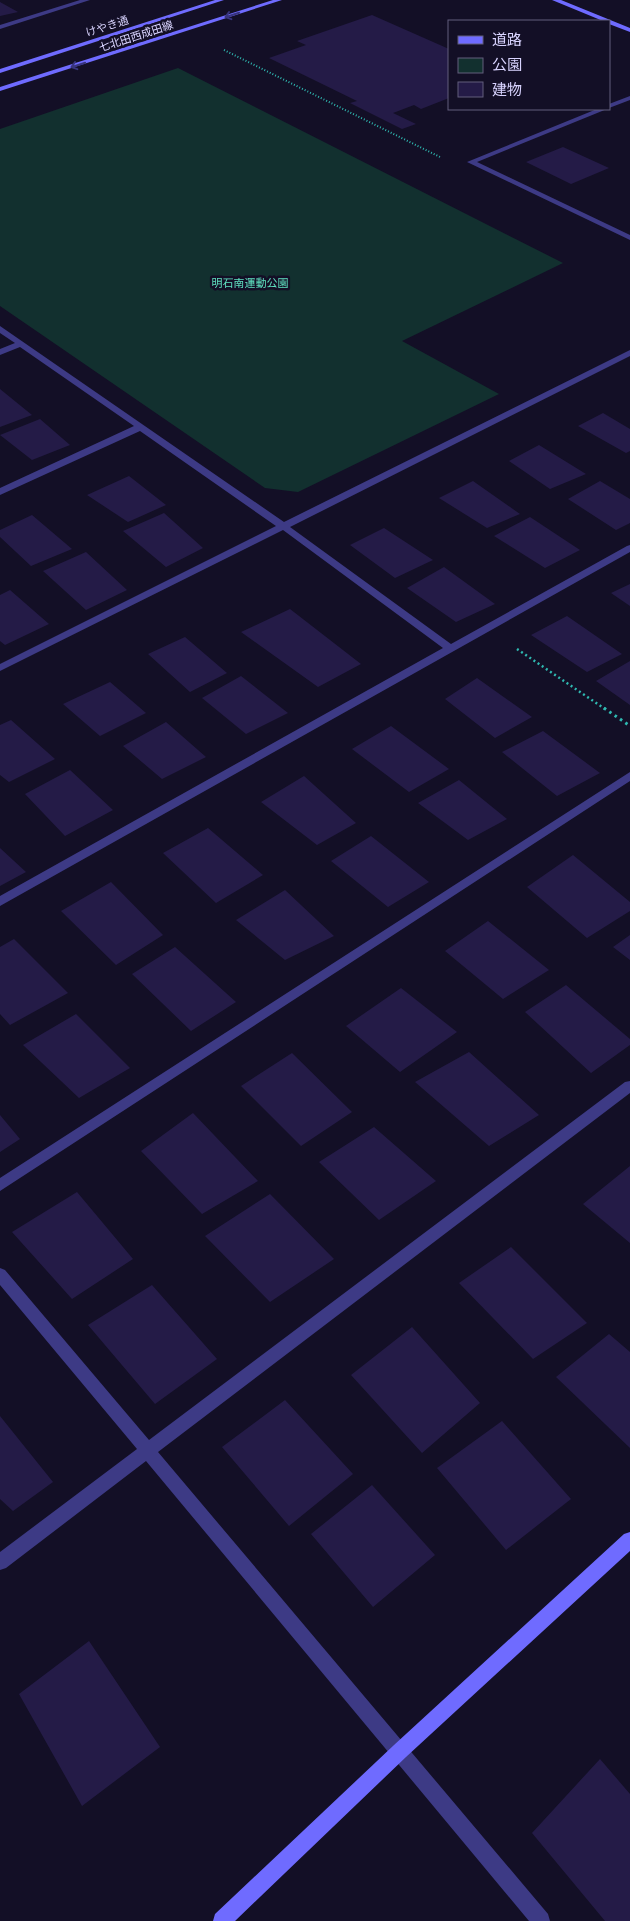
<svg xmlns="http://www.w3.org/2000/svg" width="630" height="1921" viewBox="0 0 630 1921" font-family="Signika,'Noto Sans JP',sans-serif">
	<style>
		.green { fill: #12302f }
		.building { fill: #241b47 }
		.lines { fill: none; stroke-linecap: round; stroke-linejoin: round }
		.path-far2 { stroke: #2fb8b0; stroke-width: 2; stroke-dasharray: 1 2; stroke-linecap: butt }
		.path-far1 { stroke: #2fb8b0; stroke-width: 2.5; stroke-dasharray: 2 3; stroke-linecap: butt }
		.path { stroke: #2fb8b0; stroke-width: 3; stroke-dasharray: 2.5 4; stroke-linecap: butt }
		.street { fill: #3d3a85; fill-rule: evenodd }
		.secondary { fill: #6f6bff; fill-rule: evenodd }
		.oneway { stroke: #38347d }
		.labels { text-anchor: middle; stroke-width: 5; stroke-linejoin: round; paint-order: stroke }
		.far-street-label { font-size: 11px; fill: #d9d4ff; stroke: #130f26 }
		.far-park-label { font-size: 11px; fill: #5fe0c0; stroke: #130f26 }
	</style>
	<rect width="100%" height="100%" fill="#130f26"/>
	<!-- green -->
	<path class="green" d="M178 68 563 263 402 341 499 394 298 492 265 488 0 306V129Z"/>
	<!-- building -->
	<path class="building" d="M0 2 18 12 0 16Z
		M372 15 449 49V98L421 109 414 105 393 113 416 124 402 129 350 103 357 101 269 58 306 45 297 41Z
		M563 147 609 168 571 184 526 162Z
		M0 389 32 415 0 427Z
		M603 413 630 429V451L626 453 578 426Z
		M40 419 70 445 32 460 0 435Z
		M539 445 586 474 550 489 509 461Z
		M129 476 166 505 128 522 87 495Z
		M473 481 520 514 487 528 439 498Z
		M600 481 630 499V523L616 530 568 499Z
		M164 513 203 548 166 567 123 531Z
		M32 515 72 549 31 566 0 537V530Z
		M530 517 580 550 545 568 494 536Z
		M384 528 433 560 395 578 350 545Z
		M86 552 127 590 86 610 43 571Z
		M444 567 495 604 456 622 407 588Z
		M630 584V606L611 593Z
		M10 590 49 624 5 645 0 641V595Z
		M290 609 361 664 318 687 241 632Z
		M567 616 622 654 587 672 531 635Z
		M185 637 227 673 190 692 148 654Z
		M630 661V705L596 681Z
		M241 676 288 713 246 734 202 698Z
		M477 678 532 717 495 738 445 699Z
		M110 682 146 713 100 736 63 704Z
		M11 720 55 759 9 782 0 775V725Z
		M166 722 206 757 162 779 123 746Z
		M391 726 449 769 409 792 352 749Z
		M543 731 600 773 557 796 502 752Z
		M70 770 113 810 65 836 25 794Z
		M304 776 356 823 317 845 261 802Z
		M459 780 507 819 468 840 418 803Z
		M208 828 263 875 216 903 163 853Z
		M371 836 429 882 388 907 331 861Z
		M0 848 26 872 0 886Z
		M573 855 630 902V911L587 938 527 887Z
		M111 882 163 935 116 965 61 911Z
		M285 890 334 936 285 960 236 920Z
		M488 921 549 970 503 999 445 951Z
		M630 935V960L613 947Z
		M14 939 68 993 10 1025 0 1014V947Z
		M175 947 236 1002 191 1031 132 974Z
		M566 985 630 1039V1045L591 1073 525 1012Z
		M401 988 457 1032 400 1072 346 1026Z
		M76 1014 130 1068 79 1098 23 1045Z
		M469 1052 539 1115 489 1146 415 1082Z
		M292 1053 352 1112 301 1146 241 1086Z
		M193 1113 258 1181 202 1214 141 1151Z
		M0 1115 20 1139 0 1152Z
		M374 1127 436 1181 379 1220 319 1162Z
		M630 1166V1243L583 1204Z
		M77 1192 133 1259 72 1299 12 1232Z
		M270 1194 334 1259 270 1302 205 1236Z
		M511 1247 587 1323 533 1359 459 1283Z
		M152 1285 217 1359 155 1404 88 1325Z
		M412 1327 480 1403 422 1453 351 1375Z
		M609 1334 630 1352V1448L556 1377Z
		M285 1400 353 1474 289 1526 222 1447Z
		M0 1416 53 1482 13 1511 0 1499Z
		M502 1421 571 1499 506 1550 437 1468Z
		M372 1485 435 1555 373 1607 311 1534Z
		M89 1641 160 1747 82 1806 19 1694Z
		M600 1759 630 1794V1921H605L532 1833Z"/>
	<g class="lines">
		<!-- path-far2 -->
		<path class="path-far2" d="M224 50 440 157"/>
		<!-- path-far1 -->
		<path class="path-far1" d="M517 649 605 709"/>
		<!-- path -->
		<path class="path" d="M604 708 630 726"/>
		<!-- street -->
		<path class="street" d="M80 0H90L0 29V25Z
			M630 96V100L609 108V104Z
			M597 109H607L477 162 630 235V240L467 162Z
			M0 326 284 522 630 350V356L290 527 451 644 627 546 630 545V552L0 906V896L443 648 283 530 0 671V664L276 526 140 431 0 495V488L134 426 20 347 0 355V349L15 343 0 333Z
			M630 772V781L0 1191V1178Z
			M630 1081V1093L158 1452 548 1914 550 1921H529L146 1461 6 1568 0 1570V1552L137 1449 0 1285V1268L5 1270 149 1440 625 1082Z"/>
		<!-- secondary -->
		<path class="secondary" d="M215 0H224L0 73V69Z
			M273 0H282L0 91V87Z
			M552 0H561L630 28V32L609 24V21H603Z
			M630 1532V1551L406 1757 235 1921H213L215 1914 394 1745 624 1534Z"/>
	</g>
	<!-- one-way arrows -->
	<defs><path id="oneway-shaft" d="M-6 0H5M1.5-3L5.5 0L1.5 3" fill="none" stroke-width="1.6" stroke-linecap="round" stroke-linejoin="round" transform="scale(1.25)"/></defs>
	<g class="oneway">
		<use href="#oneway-shaft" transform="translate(232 15) rotate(162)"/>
		<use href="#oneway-shaft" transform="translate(78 65) rotate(162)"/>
	</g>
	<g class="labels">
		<!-- far-street labels -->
		<g class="far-street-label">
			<text transform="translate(107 26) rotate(-18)" y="4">けやき通</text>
			<text transform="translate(136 36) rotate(-18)" y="4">七北田西成田線</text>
		</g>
		<!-- far-park labels -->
		<g class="far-park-label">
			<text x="250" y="287">明石南運動公園</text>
		</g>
	</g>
	<!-- legend -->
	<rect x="448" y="20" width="162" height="90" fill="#130f26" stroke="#625e7d"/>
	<rect x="458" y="36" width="25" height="8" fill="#6f6bff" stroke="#625e7d"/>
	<text x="492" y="45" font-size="15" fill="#d9d4ff">道路</text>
	<rect x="458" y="58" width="25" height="15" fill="#12302f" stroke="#625e7d"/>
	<text x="492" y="70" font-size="15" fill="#d9d4ff">公園</text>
	<rect x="458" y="82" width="25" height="15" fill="#241b47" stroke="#625e7d"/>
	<text x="492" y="95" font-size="15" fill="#d9d4ff">建物</text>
</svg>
